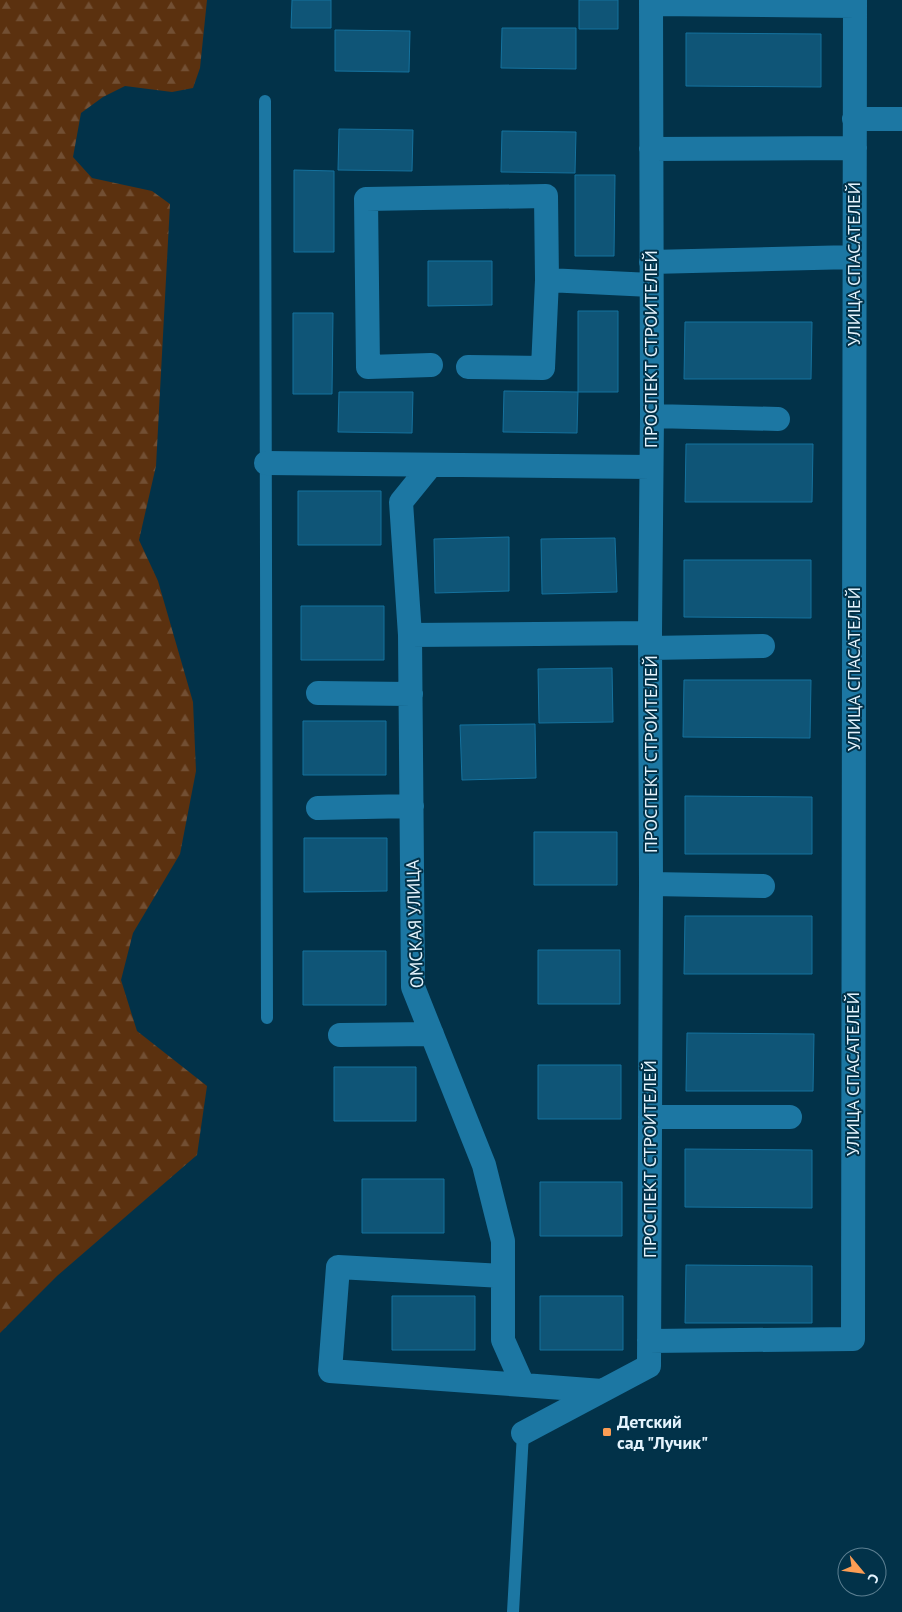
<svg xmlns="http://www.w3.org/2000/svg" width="902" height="1612" viewBox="0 0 902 1612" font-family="'PT Sans',sans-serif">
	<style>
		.forest { fill: url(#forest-firs) }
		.building { fill: #0f5577; stroke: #15729e }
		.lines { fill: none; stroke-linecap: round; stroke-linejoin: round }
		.lane { stroke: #1c77a3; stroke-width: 12 }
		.street { stroke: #1c77a3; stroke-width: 24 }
		.poi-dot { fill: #fc9d54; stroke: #023249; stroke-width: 2 }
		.labels { text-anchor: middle; stroke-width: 4; stroke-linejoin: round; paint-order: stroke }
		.street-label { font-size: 18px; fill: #e4f3fd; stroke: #023249 }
		.poi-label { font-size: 18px; font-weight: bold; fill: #e4f3fd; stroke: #023249; text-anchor: start }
	</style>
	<defs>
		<pattern id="forest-firs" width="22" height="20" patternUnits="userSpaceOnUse" patternTransform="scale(1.25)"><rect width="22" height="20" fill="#5b310f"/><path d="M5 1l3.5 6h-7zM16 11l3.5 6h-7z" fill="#724f33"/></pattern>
	</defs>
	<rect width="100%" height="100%" fill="#023249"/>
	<!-- forest -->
	<path class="forest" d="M0 0H207L200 68 193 88 172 92 125 86 103 97 81 113 73 157 92 178 152 191 170 204 156 466 139 540 158 581 193 702 196 771 180 854 133 933 121 980 137 1031 207 1086 197 1155 57 1276 0 1333Z"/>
	<!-- building -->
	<path class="building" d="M292 0H331V28H291Z
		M579 0H618V29H579Z
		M502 28H576V69L501 68Z
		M335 30 410 31 409 72 335 71Z
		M686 33 821 34V87L686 86Z
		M339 129 413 130 412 171 338 170Z
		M502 131 576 132 575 173 501 172Z
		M294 170 334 171V252H294Z
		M575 175H615L614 256H575Z
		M428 261H492V305L428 306Z
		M578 311H618V392H578Z
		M293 313H333L332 394H293Z
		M685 322H812L811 379H684Z
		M504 391 578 392 577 433 503 432Z
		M339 392H413L412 433 338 432Z
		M686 444H813L812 502H685Z
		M298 491H381V545H298Z
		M509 537V591L435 593 434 539Z
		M615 538 617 592 542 594 541 539Z
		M684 560H811V618L684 617Z
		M301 606H384V660H301Z
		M612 668 613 722 539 723 538 669Z
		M684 680H811L810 738 683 737Z
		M303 721H386V775H303Z
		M535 724 536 778 462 780 460 725Z
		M685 796 812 797V854H685Z
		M534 832H617V885H534Z
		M304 838H387V891L304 892Z
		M685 916H812V974H684Z
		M538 950H620V1004H538Z
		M303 951H386V1005H303Z
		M687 1033 814 1034 813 1091H686Z
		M538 1065H621V1119H538Z
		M334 1067H416V1121H334Z
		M685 1149 812 1150V1208L685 1207Z
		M362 1179H444V1233H362Z
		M540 1182H622V1236H540Z
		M686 1265 812 1266V1323H685Z
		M392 1296H475V1350H392Z
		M540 1296H623V1350H540Z"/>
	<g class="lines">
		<!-- lane -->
		<path class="lane" d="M265 101 267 1018
			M513 1612 523 1433"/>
		<!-- street -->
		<path class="street" d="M651 4 855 6
			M854 119H902
			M651 149 855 148
			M651 262 854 257
			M431 365 368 367 366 199 546 196 547 280 651 285
			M468 367 543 368 547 280
			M652 416 778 419
			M266 463 650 467
			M431 465 401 502 410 635 413 987 484 1165 503 1241V1340L523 1385 602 1391
			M410 635 650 633
			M650 648 763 646
			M318 693 411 694
			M318 808 412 806
			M651 884 763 886
			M340 1035 432 1034
			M650 1117H790
			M503 1276 338 1267 330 1371 523 1385
			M649 1341 853 1339 855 0
			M523 1433 649 1366 651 884 650 633 652 416 651 0"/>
	</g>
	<!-- markers -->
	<rect class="poi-dot" x="602" y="1427" width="10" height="10" rx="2.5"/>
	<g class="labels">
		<!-- street labels -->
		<g class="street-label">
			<text transform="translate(854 264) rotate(-90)" y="6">УЛИЦА СПАСАТЕЛЕЙ</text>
			<text transform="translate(651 349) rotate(-90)" y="6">ПРОСПЕКТ СТРОИТЕЛЕЙ</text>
			<text transform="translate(854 669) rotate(-90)" y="6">УЛИЦА СПАСАТЕЛЕЙ</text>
			<text transform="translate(651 754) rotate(-90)" y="6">ПРОСПЕКТ СТРОИТЕЛЕЙ</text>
			<text transform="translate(415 924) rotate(-92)" y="6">ОМСКАЯ УЛИЦА</text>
			<text transform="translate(853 1074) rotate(-90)" y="6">УЛИЦА СПАСАТЕЛЕЙ</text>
			<text transform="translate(650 1159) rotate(-90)" y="6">ПРОСПЕКТ СТРОИТЕЛЕЙ</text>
		</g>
		<!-- poi labels -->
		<g class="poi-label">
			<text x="617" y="1428">Детский<tspan x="617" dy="21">сад "Лучик"</tspan></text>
		</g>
	</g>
	<!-- north arrow -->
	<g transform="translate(862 1572) rotate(119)"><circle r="24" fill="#023249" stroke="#5c7f91"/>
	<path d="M0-4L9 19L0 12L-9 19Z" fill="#fc9d54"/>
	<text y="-8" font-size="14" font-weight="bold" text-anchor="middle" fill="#e4f3fd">С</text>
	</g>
</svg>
